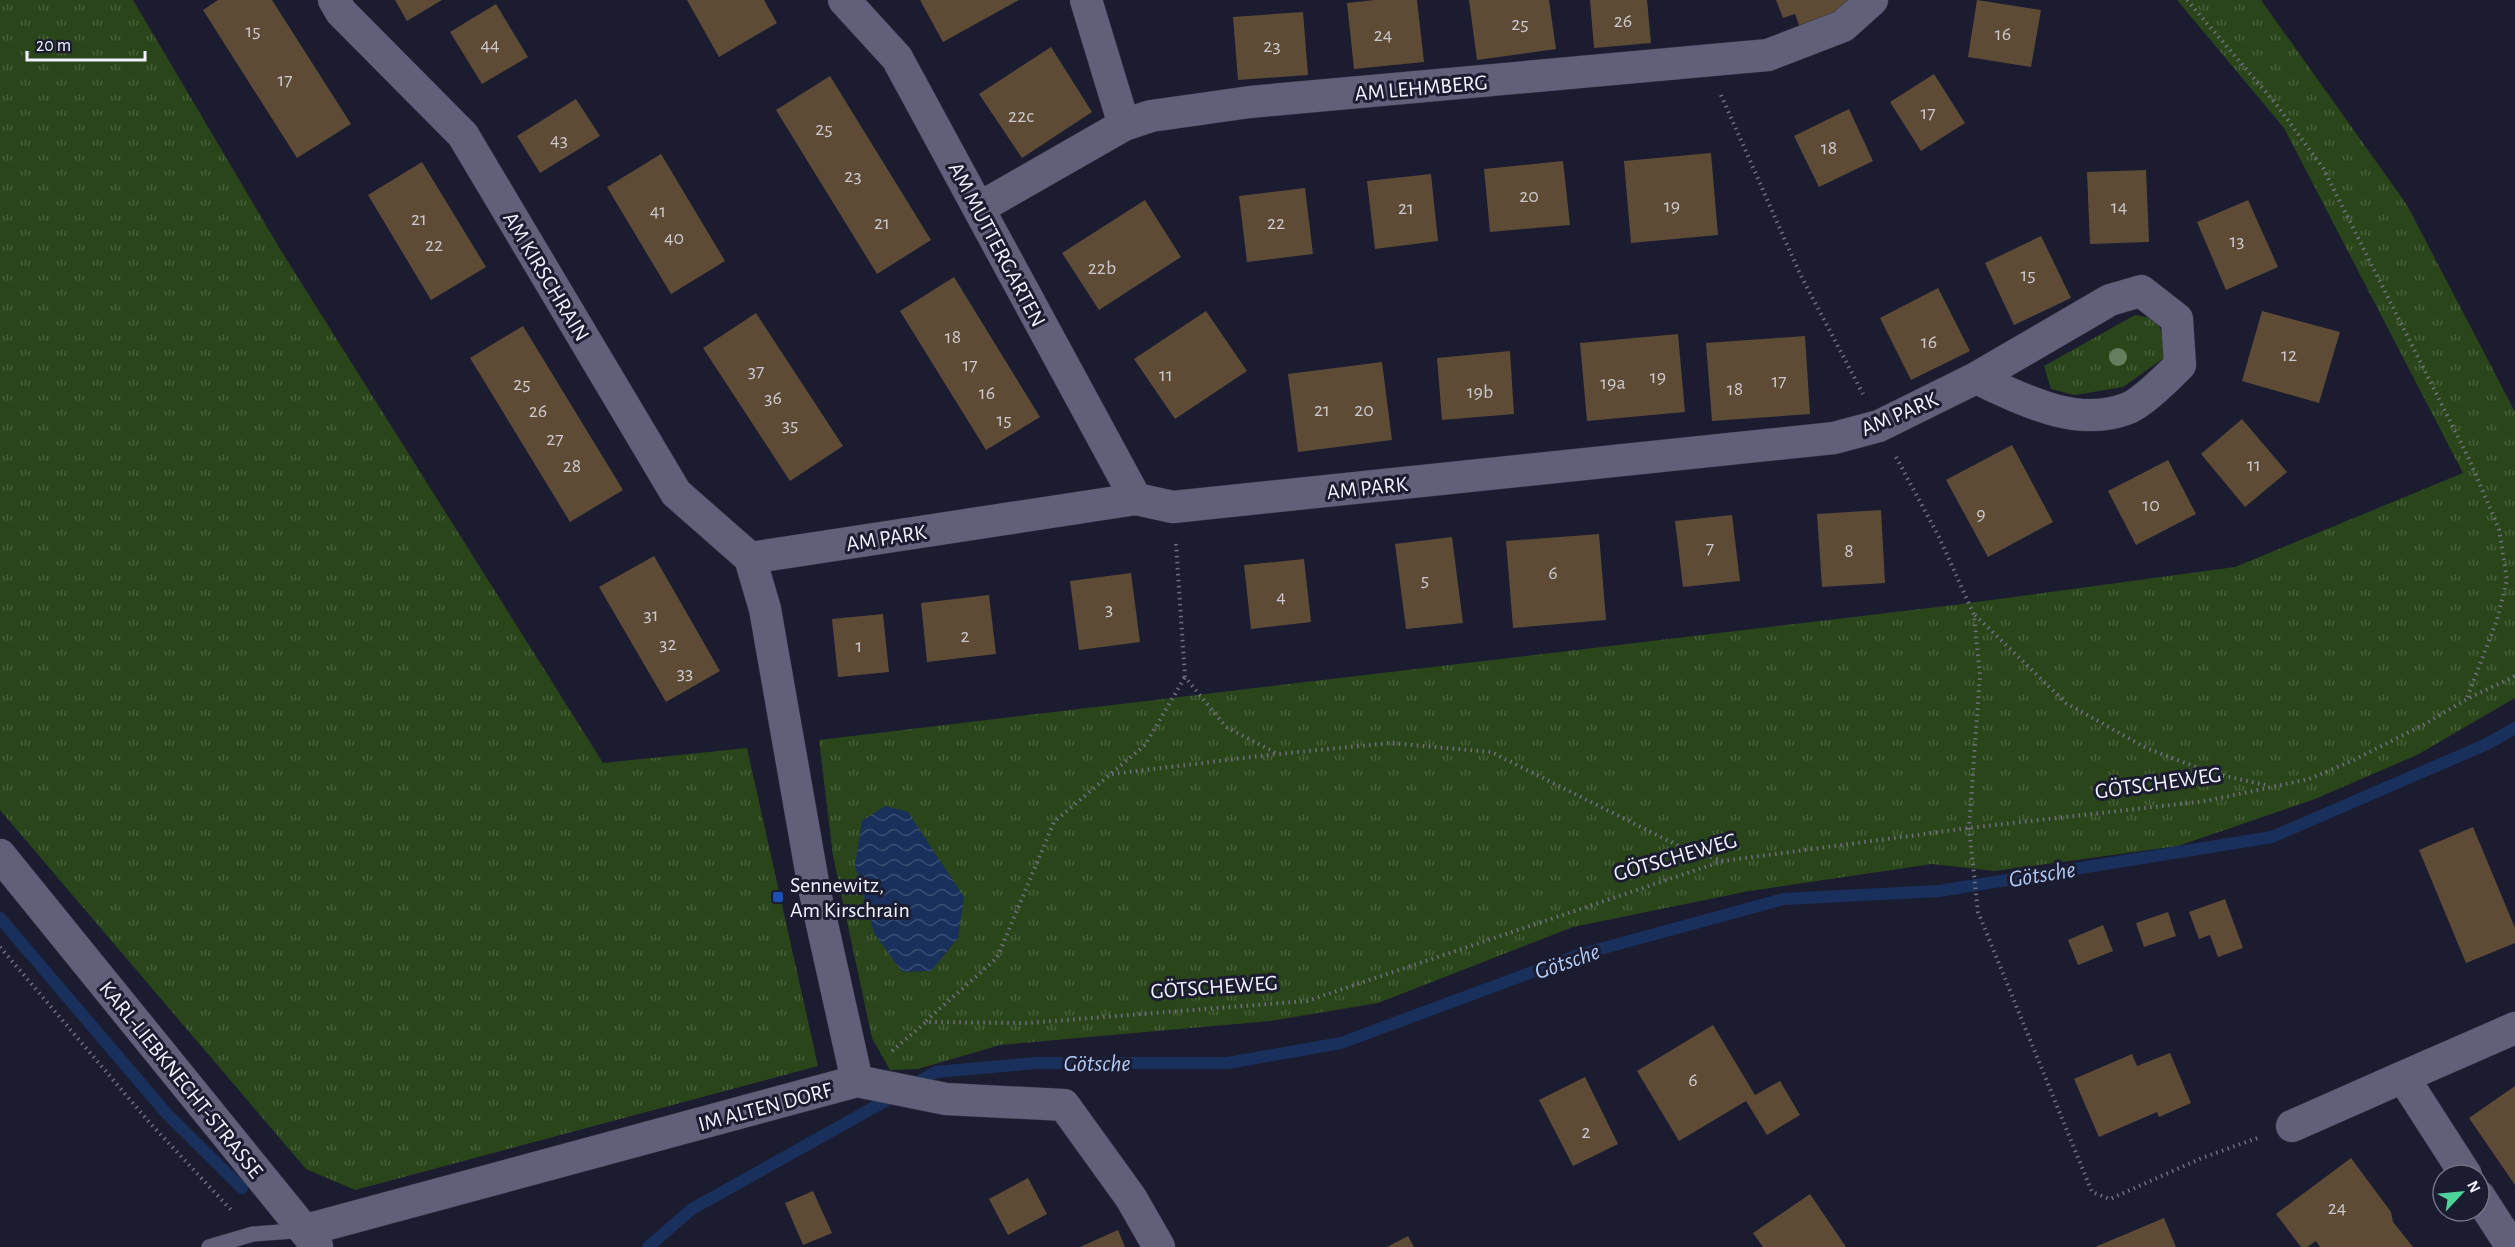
<svg xmlns="http://www.w3.org/2000/svg" width="2515" height="1247" viewBox="0 0 2515 1247" font-family="'Alegreya Sans',sans-serif">
	<style>
		.grass { fill: url(#grass-tufts) }
		.water { fill: url(#water-waves) }
		.lines { fill: none; stroke-linecap: round; stroke-linejoin: round }
		.stream { stroke: #18305b; stroke-width: 12 }
		.building { fill: #5d4b36 }
		.service-casing { stroke: #363547; stroke-width: 16 }
		.minor-casing { stroke: #363547; stroke-width: 33 }
		.path { stroke: #6f6f80; stroke-width: 4; stroke-dasharray: 1.5 4.5; stroke-linecap: butt }
		.service { stroke: #60607a; stroke-width: 15 }
		.minor { stroke: #60607a; stroke-width: 32 }
		.tree { fill: #647e5f }
		.transit-dot { fill: #1a4fb4; stroke: #1c1c31; stroke-width: 2 }
		.labels { text-anchor: middle; stroke-width: 6; stroke-linejoin: round; paint-order: stroke }
		.number-label { font-size: 20px; fill: #ccc8cc }
		.street-label { font-size: 22px; fill: #f1f2fe; stroke: #1c1c31 }
		.poi-label { font-size: 22px; fill: #f1f2fe; stroke: #1c1c31; text-anchor: start }
		.water-label { font-size: 24px; font-style: italic; fill: #b1cbf6; stroke: #1c1c31 }
	</style>
	<defs>
		<pattern id="grass-tufts" width="24" height="20" patternUnits="userSpaceOnUse" patternTransform="scale(1.5)"><rect width="24" height="20" fill="#2a4519"/><path d="M3 7l-1-3M5 7V3M7 7l1-3M15 17l-1-3M17 17v-4M19 17l1-3" fill="none" stroke="#49603c"/></pattern>
		<pattern id="water-waves" width="16" height="10" patternUnits="userSpaceOnUse" patternTransform="scale(1.5)"><rect width="16" height="10" fill="#18305b"/><path d="M0 5q4-4 8 0t8 0" fill="none" stroke="#3a4e74"/></pattern>
	</defs>
	<rect width="100%" height="100%" fill="#1c1c31"/>
	<!-- grass -->
	<path class="grass" d="M0 0H133L280 249 603 763 747 748 818 1066 355 1190 306 1169 0 810Z
		M2177 0H2261L2407 205 2515 412V698L2417 755 2315 799 2178 846 1995 871 1932 864 1749 891 1573 927 1378 1003 1270 1021 1000 1045 918 1069 890 1070 872 1038 833 856 819 740 1954 605 2235 567 2463 473 2284 128Z
		M2135 315 2156 319 2171 353 2123 387 2075 395 2051 389 2044 366Z"/>
	<!-- water -->
	<path class="water" d="M885 806 908 812 964 897 958 938 931 971 902 972 874 933 855 865 862 821Z"/>
	<g class="lines">
		<!-- stream -->
		<path class="stream" d="M0 918 167 1114 242 1188
			M911 1086 936 1072 1036 1063H1228L1341 1043 1578 955 1784 899 1939 891 2272 837 2487 744 2515 728
			M648 1247 692 1209 896 1095"/>
	</g>
	<!-- building -->
	<path class="building" d="M218 0H272L351 124 297 158 203 10Z
		M395 0H442L407 21Z
		M687 0H764L777 23 719 57Z
		M920 0H1019L943 42Z
		M1375 0H1417L1424 62 1354 69 1347 3Z
		M1469 0H1549L1556 49 1477 60Z
		M1590 0H1647L1651 43 1594 48Z
		M1776 0H1849L1854 12 1801 31 1795 14 1783 18Z
		M1977 0 2041 10 2031 67 1968 57Z
		M496 4 528 57 482 84 450 32Z
		M1303 12 1308 75 1238 80 1233 17Z
		M1051 47 1092 112 1022 158 979 94Z
		M1934 74 1965 123 1921 151 1890 102Z
		M830 76 931 240 877 274 776 110Z
		M576 99 600 136 540 173 517 136Z
		M1849 109 1873 161 1819 187 1794 136Z
		M1711 153 1718 235 1631 243 1624 161Z
		M661 154 725 261 671 294 607 187Z
		M1563 161 1570 225 1490 232 1484 169Z
		M422 162 486 267 431 300 368 195Z
		M2146 170 2149 242 2090 244 2087 172Z
		M1431 174 1438 241 1375 249 1367 181Z
		M1305 188 1313 254 1247 262 1239 196Z
		M1145 200 1181 257 1099 310 1062 253Z
		M2248 200 2278 267 2226 290 2197 222Z
		M2041 236 2071 298 2014 325 1985 263Z
		M954 277 1040 417 986 450 900 311Z
		M1938 288 1970 351 1911 380 1880 318Z
		M1206 311 1247 371 1175 419 1134 359Z
		M2262 311 2340 332 2319 403 2242 381Z
		M756 313 843 446 790 481 703 348Z
		M523 326 623 490 570 522 470 358Z
		M1678 334 1685 412 1587 421 1580 343Z
		M1805 336 1810 414 1712 421 1706 343Z
		M1510 351 1514 414 1442 420 1437 358Z
		M1382 362 1392 440 1298 452 1288 374Z
		M2242 419 2287 472 2245 507 2201 454Z
		M2012 445 2053 522 1988 557 1946 480Z
		M2168 460 2196 514 2136 545 2108 491Z
		M1881 510 1885 583 1822 587 1817 514Z
		M1732 515 1740 581 1683 587 1675 521Z
		M1599 534 1606 620 1513 628 1506 541Z
		M1452 537 1463 623 1406 629 1395 544Z
		M654 556 720 671 666 702 599 587Z
		M1304 559 1311 622 1251 629 1244 565Z
		M1131 573 1140 642 1079 650 1070 581Z
		M989 595 996 654 927 662 921 603Z
		M883 614 889 672 838 677 832 619Z
		M2473 827 2515 928V943L2466 963 2419 850Z
		M2225 899 2243 948 2218 957 2210 935 2199 939 2189 912Z
		M2168 912 2176 936 2144 947 2136 923Z
		M2103 925 2113 951 2078 965 2068 940Z
		M1713 1025 1755 1095 1780 1081 1800 1115 1767 1135 1746 1101 1679 1141 1637 1071Z
		M2170 1053 2191 1103 2159 1117 2157 1112 2099 1137 2074 1079 2132 1054 2137 1066Z
		M1585 1077 1618 1144 1573 1166 1539 1100Z
		M2515 1086V1185L2469 1118Z
		M2351 1158 2391 1212 2393 1222 2413 1247H2320L2316 1241 2307 1247H2301L2276 1214Z
		M1028 1178 1047 1214 1008 1235 989 1199Z
		M813 1191 832 1233 803 1245 785 1203Z
		M1810 1194 1846 1247H1763L1753 1233Z
		M2164 1218 2176 1247H2095Z
		M1118 1230 1125 1247H1080Z
		M1408 1236 1414 1247H1387Z"/>
	<g class="lines">
		<!-- service casing -->
		<g class="service-casing">
			<path id="service" d="M209 1247 253 1234 306 1230"/>
		</g>
		<!-- minor casing -->
		<g class="minor-casing">
			<path id="minor" d="M334 0 341 12 463 135 676 493 750 558
				M844 0 897 58 1136 499
				M1086 0 1124 125
				M979 208 1124 125 1151 116 1250 102 1768 55 1843 26 1872 0
				M750 558 1136 499 1173 507 1834 438 1879 426 1976 378 2110 300 2141 291 2177 319 2180 365C2168 377 2141 404 2126 409 2075 428 2022 399 1976 378
				M750 558 765 609 814 888 857 1081
				M0 855 317 1246
				M2292 1126 2403 1077
				M2466 1175 2403 1077 2515 1028
				M2479 1196 2512 1247
				M306 1230 857 1081 946 1099 1064 1105 1131 1198 1159 1247"/>
		</g>
		<!-- path -->
		<path class="path" d="M2187 0 2276 104 2323 168 2468 457 2499 529 2507 580 2497 620 2467 698
			M1721 95 1800 274 1863 394
			M1896 457 1939 537 1974 615 1980 675 1969 828 1978 912 2092 1192 2110 1199 2202 1158 2260 1137
			M1176 544 1185 677 1226 727 1278 754 1390 743 1491 752 1683 848 1723 861
			M1975 615 2066 703 2146 748 2212 773 2265 785
			M1112 774 1277 754
			M0 947 149 1122 233 1212
			M926 1021 997 958 1054 822 1145 745 1185 677
			M892 1051 926 1022 1028 1023 1307 1001 1723 861 1969 828 2206 801 2309 779 2354 760 2425 724 2467 699 2515 676"/>
		<!-- service -->
		<use href="#service" class="service"/>
		<!-- minor -->
		<use href="#minor" class="minor"/>
	</g>
	<!-- trees -->
	<circle class="tree" cx="2118" cy="357" r="9"/>
	<!-- markers -->
	<rect class="transit-dot" x="772" y="891" width="12" height="12" rx="3"/>
	<g class="labels">
		<!-- number labels -->
		<g class="number-label">
			<text x="1623" y="27">26</text>
			<text x="1520" y="30">25</text>
			<text x="253" y="37">15</text>
			<text x="2003" y="40">16</text>
			<text x="1383" y="41">24</text>
			<text x="490" y="51">44</text>
			<text x="1272" y="52">23</text>
			<text x="285" y="86">17</text>
			<text x="1928" y="119">17</text>
			<text x="1021" y="122">22c</text>
			<text x="824" y="135">25</text>
			<text x="559" y="146">43</text>
			<text x="1829" y="154">18</text>
			<text x="853" y="182">23</text>
			<text x="1529" y="202">20</text>
			<text x="1672" y="212">19</text>
			<text x="2119" y="213">14</text>
			<text x="1406" y="214">21</text>
			<text x="658" y="217">41</text>
			<text x="419" y="225">21</text>
			<text x="882" y="229">21</text>
			<text x="1276" y="229">22</text>
			<text x="674" y="244">40</text>
			<text x="2237" y="247">13</text>
			<text x="434" y="251">22</text>
			<text x="1102" y="274">22b</text>
			<text x="2028" y="281">15</text>
			<text x="953" y="343">18</text>
			<text x="1929" y="348">16</text>
			<text x="2289" y="361">12</text>
			<text x="970" y="371">17</text>
			<text x="756" y="377">37</text>
			<text x="1166" y="381">11</text>
			<text x="1658" y="383">19</text>
			<text x="1779" y="387">17</text>
			<text x="1613" y="389">19a</text>
			<text x="522" y="390">25</text>
			<text x="1735" y="395">18</text>
			<text x="1480" y="398">19b</text>
			<text x="987" y="399">16</text>
			<text x="773" y="404">36</text>
			<text x="1322" y="416">21</text>
			<text x="1364" y="416">20</text>
			<text x="538" y="417">26</text>
			<text x="1004" y="426">15</text>
			<text x="790" y="431">35</text>
			<text x="555" y="445">27</text>
			<text x="2254" y="471">11</text>
			<text x="572" y="472">28</text>
			<text x="2151" y="511">10</text>
			<text x="1981" y="520">9</text>
			<text x="1710" y="554">7</text>
			<text x="1849" y="557">8</text>
			<text x="1553" y="579">6</text>
			<text x="1425" y="586">5</text>
			<text x="1281" y="603">4</text>
			<text x="1109" y="615">3</text>
			<text x="651" y="621">31</text>
			<text x="965" y="642">2</text>
			<text x="668" y="650">32</text>
			<text x="859" y="652">1</text>
			<text x="685" y="679">33</text>
			<text x="1693" y="1086">6</text>
			<text x="1586" y="1138">2</text>
			<text x="2337" y="1214">24</text>
		</g>
		<!-- street labels -->
		<g class="street-label">
			<text transform="translate(1421 87) rotate(-5)" y="8">AM LEHMBERG</text>
			<text transform="translate(998 244) rotate(62)" y="8">AM MUTTERGARTEN</text>
			<text transform="translate(547 276) rotate(59)" y="8">AM KIRSCHRAIN</text>
			<text transform="translate(1899 413) rotate(-23)" y="8">AM PARK</text>
			<text transform="translate(1367 487) rotate(-6)" y="8">AM PARK</text>
			<text transform="translate(886 537) rotate(-9)" y="8">AM PARK</text>
			<text transform="translate(2158 782) rotate(-8)" y="8">GÖTSCHEWEG</text>
			<text transform="translate(1675 856) rotate(-16)" y="8">GÖTSCHEWEG</text>
			<text transform="translate(1214 986) rotate(-4)" y="8">GÖTSCHEWEG</text>
			<text transform="translate(182 1079) rotate(51)" y="8">KARL-LIEBKNECHT-STRASSE</text>
			<text transform="translate(765 1106) rotate(-15)" y="8">IM ALTEN DORF</text>
		</g>
		<!-- poi labels -->
		<g class="poi-label">
			<text x="790" y="892">Sennewitz,<tspan x="790" dy="25">Am Kirschrain</tspan></text>
		</g>
		<!-- water labels -->
		<g class="water-label">
			<text transform="translate(2042 874) rotate(-9)" y="8">Götsche</text>
			<text transform="translate(1567 961) rotate(-19)" y="8">Götsche</text>
			<text x="1097" y="1071">Götsche</text>
		</g>
	</g>
	<!-- north arrow -->
	<g transform="translate(2461 1193) rotate(64)"><circle r="28" fill="#1c1c31" stroke="#717283" stroke-width="1.5"/>
	<path d="M0-4.5L10 22L0 15L-10 22Z" fill="#4dd39a"/>
	<text y="-9" font-size="16" font-weight="bold" text-anchor="middle" fill="#f1f2fe">N</text>
	</g>
	<!-- scale -->
	<path d="M27 51v9h118v-9" fill="none" stroke="#f1f2fe" stroke-width="3"/>
	<text x="36" y="51" font-size="18" fill="#f1f2fe" stroke="#1c1c31" stroke-width="4.5" paint-order="stroke">20 m</text>
</svg>
